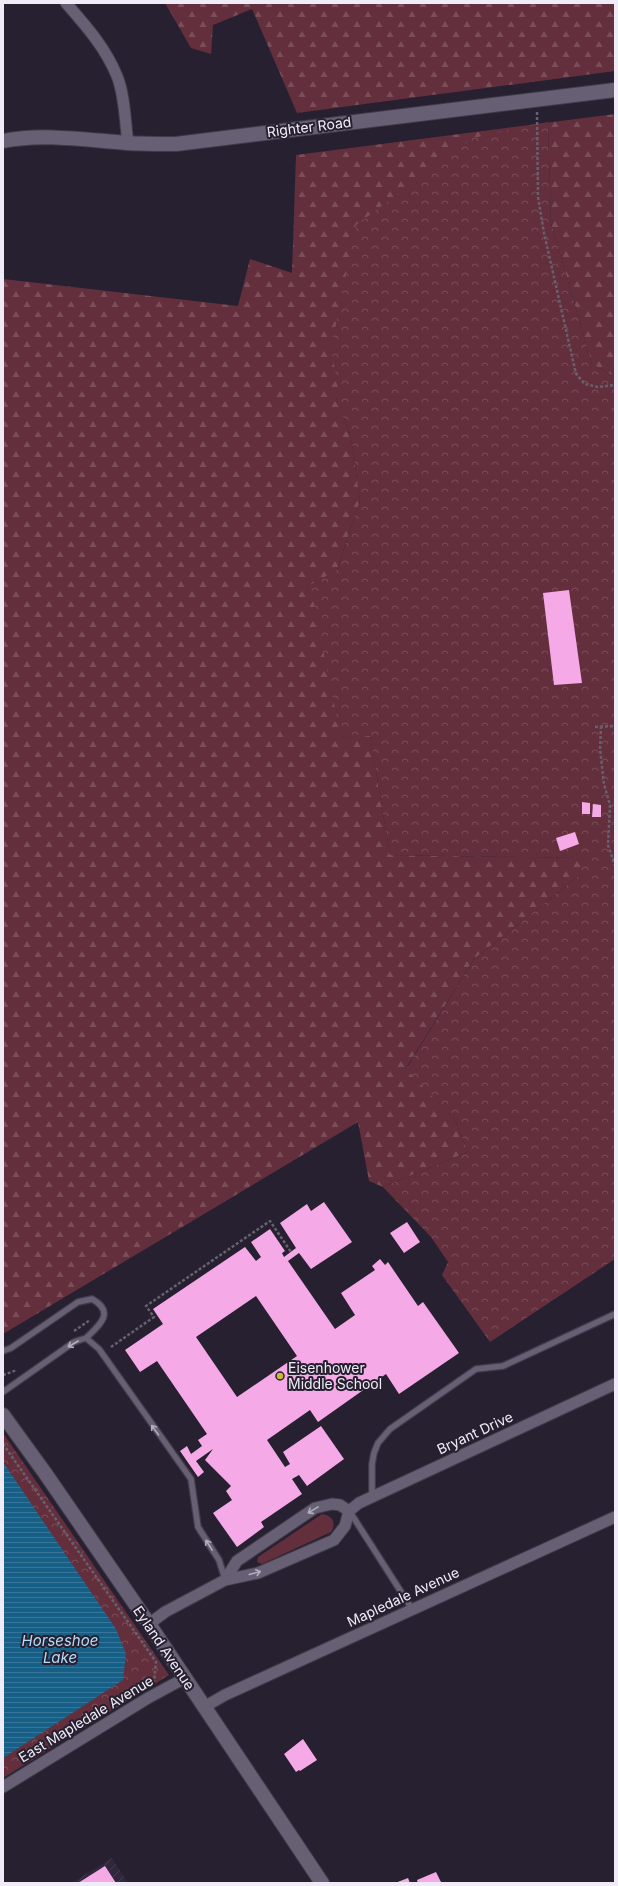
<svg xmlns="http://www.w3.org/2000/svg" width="618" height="1886" viewBox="0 0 618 1886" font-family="Inter,sans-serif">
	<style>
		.industrial { fill: url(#industrial-furrows) }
		.grass { fill: #642f3c }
		.forest { fill: url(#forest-firs) }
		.park { fill: url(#park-crowns) }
		.water { fill: url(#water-rules) }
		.building { fill: #f5a9e6; fill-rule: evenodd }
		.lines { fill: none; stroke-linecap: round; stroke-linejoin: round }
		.service-casing { stroke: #403b49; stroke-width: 8 }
		.minor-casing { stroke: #403b49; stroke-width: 13 }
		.tertiary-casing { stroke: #403b49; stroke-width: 16 }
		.path { stroke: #66606f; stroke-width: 2.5; stroke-dasharray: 3 2; stroke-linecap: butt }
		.service { stroke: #675f73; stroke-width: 5.5 }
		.minor { stroke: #675f73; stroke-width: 11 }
		.tertiary { stroke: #675f73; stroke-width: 14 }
		.oneway { stroke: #b2adbc }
		.poi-dot { fill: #cdb938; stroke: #262030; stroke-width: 1.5 }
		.labels { text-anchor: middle; stroke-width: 4; stroke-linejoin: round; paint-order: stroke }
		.street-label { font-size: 14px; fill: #f0ecf7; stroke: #262030 }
		.poi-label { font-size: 14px; fill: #f0ecf7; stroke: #262030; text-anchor: start }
		.water-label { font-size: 15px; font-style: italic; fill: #b3dcfa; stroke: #262030 }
	</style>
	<defs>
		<pattern id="industrial-furrows" width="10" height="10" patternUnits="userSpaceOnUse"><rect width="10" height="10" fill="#30273d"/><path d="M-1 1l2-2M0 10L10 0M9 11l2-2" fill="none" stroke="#443c50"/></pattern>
		<pattern id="forest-firs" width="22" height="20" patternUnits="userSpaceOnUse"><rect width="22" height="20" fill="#642f3c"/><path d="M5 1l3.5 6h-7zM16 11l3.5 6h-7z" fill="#7a4d59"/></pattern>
		<pattern id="park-crowns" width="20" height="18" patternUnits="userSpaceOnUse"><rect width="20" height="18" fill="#642f3c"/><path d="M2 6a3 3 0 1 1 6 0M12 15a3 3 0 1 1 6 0" fill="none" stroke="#7a4d59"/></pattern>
		<pattern id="water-rules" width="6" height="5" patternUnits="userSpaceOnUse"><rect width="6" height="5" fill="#165f87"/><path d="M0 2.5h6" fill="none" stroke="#387699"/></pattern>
	</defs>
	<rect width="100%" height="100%" fill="#262030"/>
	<!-- industrial -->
	<path class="industrial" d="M112 1858 128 1883H71Z"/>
	<!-- grass -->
	<path class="grass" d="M322 1514C332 1515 337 1523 331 1532L262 1564 257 1562 258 1557Z"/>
	<!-- forest -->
	<path class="forest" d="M165 3H615V71L297 113 252 9 213 25 211 54 191 48Z
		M615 114V377L592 364 551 223 548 123 343 414 352 443 360 501 337 570 341 738 370 735 390 855 581 858V874L474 959 406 1068 455 1120 468 1152 383 1187 369 1181 358 1122 3 1334V279L238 306 250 259 292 273 296 155Z"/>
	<!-- park -->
	<path class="park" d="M548 122 551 223 592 364 615 377V1259L490 1342 442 1275 448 1262 431 1237 383 1187 468 1152 455 1120 406 1069 474 959 581 874V858L390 855 370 736 341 738 310 585 337 570 360 501 352 443 343 414 331 348 356 225 473 138Z
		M3 1433 169 1675 3 1778Z"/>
	<!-- water -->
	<path class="water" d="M3 1462 116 1629 126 1654 123 1680 3 1758Z"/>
	<!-- building -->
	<path class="building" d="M569 590 582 683 554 685 543 593Z
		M582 802 590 803V814H582Z
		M593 804 601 805V817H592Z
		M575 832 579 844 560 851 556 838Z
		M324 1202 352 1242 311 1269 299 1253 288 1261 335 1329 355 1315 341 1293 375 1270 372 1266 380 1259 385 1265 388 1262 418 1306 423 1302 459 1353 399 1394 386 1374 318 1422 310 1410 267 1440 285 1467 290 1464 283 1452 321 1426 344 1459 307 1486 299 1475 292 1479 302 1494 261 1522 264 1527 237 1547 213 1513 232 1500 226 1491 231 1486 205 1460 213 1449 196 1461 204 1472 198 1477 180 1451 187 1446 191 1454 202 1446 198 1440 207 1434 157 1361 140 1372 125 1350 163 1324 153 1309 245 1247 256 1261 261 1257 251 1242 270 1229 285 1251 282 1253 284 1257 296 1248 280 1223 307 1204 311 1211ZM256 1296 297 1356 237 1397 196 1337Z
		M407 1222 420 1242 404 1253 390 1233Z
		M303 1739 317 1760 300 1771 299 1770 296 1772 284 1754Z
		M105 1866 116 1883H78Z
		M436 1872 441 1882 418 1883 417 1880Z
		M408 1878 410 1883H395Z"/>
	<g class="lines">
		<!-- service casing -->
		<g class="service-casing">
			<path id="service" d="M3 1351 11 1348 78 1302 92 1299C116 1312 99 1326 86 1338
				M3 1392 74 1342 86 1338 99 1349 191 1479 198 1527 219 1560 225 1579
				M372 1497V1464L374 1453 378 1443 390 1429 476 1369 503 1366 615 1314
				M350 1512 412 1609"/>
		</g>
		<!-- minor casing -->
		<g class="minor-casing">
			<path id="minor" d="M66 3C86 26 105 47 117 76 125 96 125 122 128 143
				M349 1511 340 1505 332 1504 315 1508 237 1561 225 1580 258 1573 334 1540 345 1526 349 1511 359 1503 615 1384
				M149 1624 165 1612 225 1580
				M204 1707 225 1695 615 1517
				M3 1787 148 1698 185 1678"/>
		</g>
		<!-- tertiary casing -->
		<g class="tertiary-casing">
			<path id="tertiary" d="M3 141C43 133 86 140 127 143 143 144 160 144 176 144L615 90
				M3 1415 45 1473 149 1624 322 1883"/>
		</g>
		<!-- path -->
		<path class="path" d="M537 112 538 197 544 233 576 374 585 384 598 387 615 385
			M601 726 600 749 604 784 610 805 608 845 615 866
			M595 727 615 726
			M74 1331 90 1320
			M111 1347 154 1317 146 1306 270 1221 291 1252
			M3 1375 17 1370
			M3 1444 156 1662 154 1682"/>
		<!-- service -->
		<use href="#service" class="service"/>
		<!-- minor -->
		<use href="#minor" class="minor"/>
		<!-- tertiary -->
		<use href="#tertiary" class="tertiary"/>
	</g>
	<!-- one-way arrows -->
	<defs><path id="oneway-shaft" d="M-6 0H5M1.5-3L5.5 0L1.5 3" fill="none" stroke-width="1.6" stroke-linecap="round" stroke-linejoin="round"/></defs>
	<g class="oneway">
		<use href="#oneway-shaft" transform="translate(73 1344) rotate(150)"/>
		<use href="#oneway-shaft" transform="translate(155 1430) rotate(-126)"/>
		<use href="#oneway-shaft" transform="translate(313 1510) rotate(149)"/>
		<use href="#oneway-shaft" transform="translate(209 1545) rotate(-122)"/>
		<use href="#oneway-shaft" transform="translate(255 1573) rotate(-15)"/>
	</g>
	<!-- markers -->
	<circle class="poi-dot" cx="280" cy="1376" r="4"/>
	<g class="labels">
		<!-- street labels -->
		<g class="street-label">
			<text transform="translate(309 127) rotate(-7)" y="5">Righter Road</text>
			<text transform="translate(475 1433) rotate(-25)" y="5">Bryant Drive</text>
			<text transform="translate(403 1597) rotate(-25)" y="5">Mapledale Avenue</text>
			<text transform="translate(164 1648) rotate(56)" y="5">Eyland Avenue</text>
			<text transform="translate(86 1719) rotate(-31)" y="5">East Mapledale Avenue</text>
		</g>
		<!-- poi labels -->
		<g class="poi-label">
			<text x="288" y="1373">Eisenhower<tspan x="288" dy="16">Middle School</tspan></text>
		</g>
		<!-- water labels -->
		<g class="water-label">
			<text x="60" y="1646">Horseshoe<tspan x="60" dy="17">Lake</tspan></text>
		</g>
	</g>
	<!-- border -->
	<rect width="618" height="1886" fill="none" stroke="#f0ecf7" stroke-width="8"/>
</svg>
